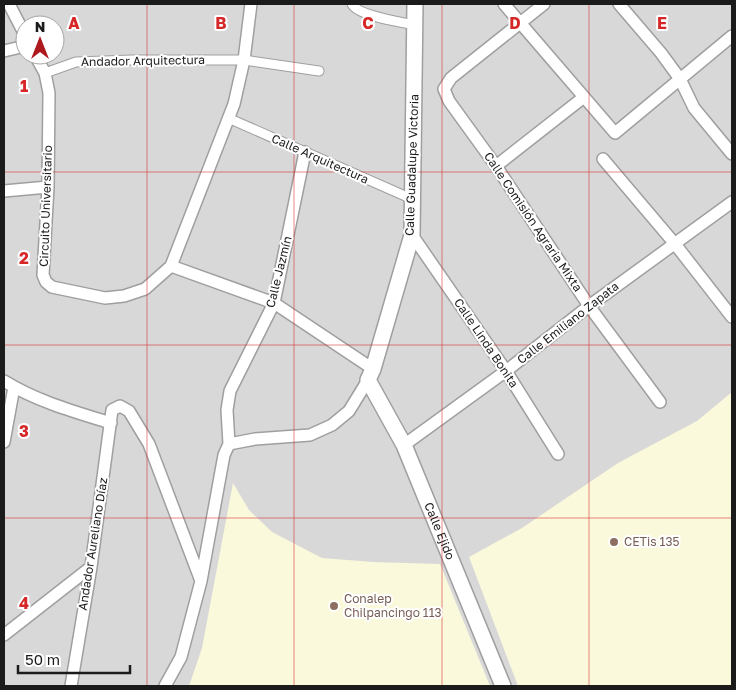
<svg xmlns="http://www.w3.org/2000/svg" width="736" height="690" viewBox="0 0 736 690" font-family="'Golos Text',sans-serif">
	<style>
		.residential { fill: #d9d8d8; fill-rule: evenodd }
		.education { fill: #faf9dc }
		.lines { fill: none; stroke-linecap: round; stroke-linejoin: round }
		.pedestrian-casing { stroke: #9f9f9f; stroke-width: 11 }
		.minor-casing { stroke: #9f9f9f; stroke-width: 14 }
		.tertiary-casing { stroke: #9f9f9f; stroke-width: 18 }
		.pedestrian { stroke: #fff; stroke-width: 9 }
		.minor { stroke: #fff; stroke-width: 11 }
		.tertiary { stroke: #fff; stroke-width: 15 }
		.grid { fill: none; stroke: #d62828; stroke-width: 1; stroke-opacity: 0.55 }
		.education-dot { fill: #8d6e63; stroke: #fff; stroke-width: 2 }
		.labels { text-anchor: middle; stroke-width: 4; stroke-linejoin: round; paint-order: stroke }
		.street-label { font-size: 12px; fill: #1b1b1b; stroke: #fff }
		.education-label { font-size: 12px; fill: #785e54; stroke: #fff; text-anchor: start }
		.grid-label { font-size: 16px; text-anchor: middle; font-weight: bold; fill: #d62828; stroke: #fff; stroke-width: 4; stroke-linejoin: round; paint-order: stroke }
	</style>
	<rect width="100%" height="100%" fill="#ebe8e2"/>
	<!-- residential -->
	<path class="residential" d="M4 4H732V686H4ZM25 25H55V55H25Z"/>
	<!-- education -->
	<path class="education" d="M732 392V686H518L469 557 522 528 618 463 697 421Z
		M233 483 249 510 272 532 322 558 373 562 440 564 490 686H189L202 648Z"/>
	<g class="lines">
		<!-- pedestrian casing -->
		<g class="pedestrian-casing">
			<path id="pedestrian" d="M352 4C358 16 401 22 415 25
				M45 73 76 62 132 60H244L319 71
				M228 118 412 199"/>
		</g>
		<!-- minor casing -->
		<g class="minor-casing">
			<path id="minor" d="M9 4 25 35
				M504 4 615 133 732 36
				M544 4 451 78 444 89 449 101 496 166 589 306 660 402
				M619 4 661 53 680 79 694 108 732 154
				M4 51 25 46
				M35 55 45 73 49 93 48 187 43 275 46 282 52 287 105 298 124 296 145 289 171 266 234 104 244 60 251 4
				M603 159 675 244 732 317
				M496 166 584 97
				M4 191 48 187
				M412 235 506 371 558 454
				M171 266 274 303 373 369
				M4 381C36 401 75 412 111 423
				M4 442 14 387
				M229 444 227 410 230 391 274 303 305 152
				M404 445 506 371 589 306 732 202
				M4 635 91 567
				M71 686 91 567 112 410 120 406 129 411 149 444 201 581
				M165 686 181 657 201 581 224 455 229 444 255 439 310 435 332 425 349 411 368 380"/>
		</g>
		<!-- tertiary casing -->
		<g class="tertiary-casing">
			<g id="tertiary">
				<path id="s1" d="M415 4 412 235 373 369 368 380 404 445 503 686"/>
			</g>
		</g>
		<!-- pedestrian -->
		<use href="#pedestrian" class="pedestrian"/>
		<!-- minor -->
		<use href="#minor" class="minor"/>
		<!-- tertiary -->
		<use href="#tertiary" class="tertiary"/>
	</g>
	<!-- grid -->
	<path class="grid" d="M147 4V686M294 4V686M442 4V686M589 4V686M4 172H732M4 345H732M4 518H732"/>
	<!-- markers -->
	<g class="education-dot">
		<circle cx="614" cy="542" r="5"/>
		<circle cx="334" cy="606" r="5"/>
	</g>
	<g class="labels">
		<!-- street labels -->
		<g class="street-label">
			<text transform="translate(143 61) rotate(-1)" y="4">Andador Arquitectura</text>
			<text transform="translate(320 159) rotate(24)" y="4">Calle Arquitectura</text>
			<text transform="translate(412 165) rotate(-88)" y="4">Calle Guadalupe Victoria</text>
			<text transform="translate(46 206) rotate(-88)" y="4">Circuito Universitario</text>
			<text transform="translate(533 222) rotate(56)" y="4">Calle Comisión Agraria Mixta</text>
			<text transform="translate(279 272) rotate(-76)" y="4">Calle Jazmín</text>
			<text transform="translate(568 323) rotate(-38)" y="4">Calle Emiliano Zapata</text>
			<text transform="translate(486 343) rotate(56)" y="4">Calle Linda Bonita</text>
			<text dy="4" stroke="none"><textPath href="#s1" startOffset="550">Calle Ejido</textPath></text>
			<text transform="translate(93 544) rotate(-81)" y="4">Andador Aureliano Díaz</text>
		</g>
		<!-- education labels -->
		<g class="education-label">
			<text x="624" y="546">CETis 135</text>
			<text x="344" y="603">Conalep<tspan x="344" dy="14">Chilpancingo 113</tspan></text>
		</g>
	</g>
	<g class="grid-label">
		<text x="74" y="29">A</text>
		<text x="221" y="29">B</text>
		<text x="368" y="29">C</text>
		<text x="515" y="29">D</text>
		<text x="662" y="29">E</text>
		<text x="24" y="92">1</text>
		<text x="24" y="264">2</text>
		<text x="24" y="437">3</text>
		<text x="24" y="609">4</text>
	</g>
	<!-- border -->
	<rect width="736" height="690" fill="none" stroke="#1b1b1b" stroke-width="10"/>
	<!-- north arrow -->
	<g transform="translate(40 40)"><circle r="24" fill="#ffffff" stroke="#a4a4a4"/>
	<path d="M0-4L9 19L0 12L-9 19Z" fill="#ae181f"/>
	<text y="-8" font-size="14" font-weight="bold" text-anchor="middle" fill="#1b1b1b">N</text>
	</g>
	<!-- scale -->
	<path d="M18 665v8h112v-8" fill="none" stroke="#1b1b1b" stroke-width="2.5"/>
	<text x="25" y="665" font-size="15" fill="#1b1b1b" stroke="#ffffff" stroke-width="4" paint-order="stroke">50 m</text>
</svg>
